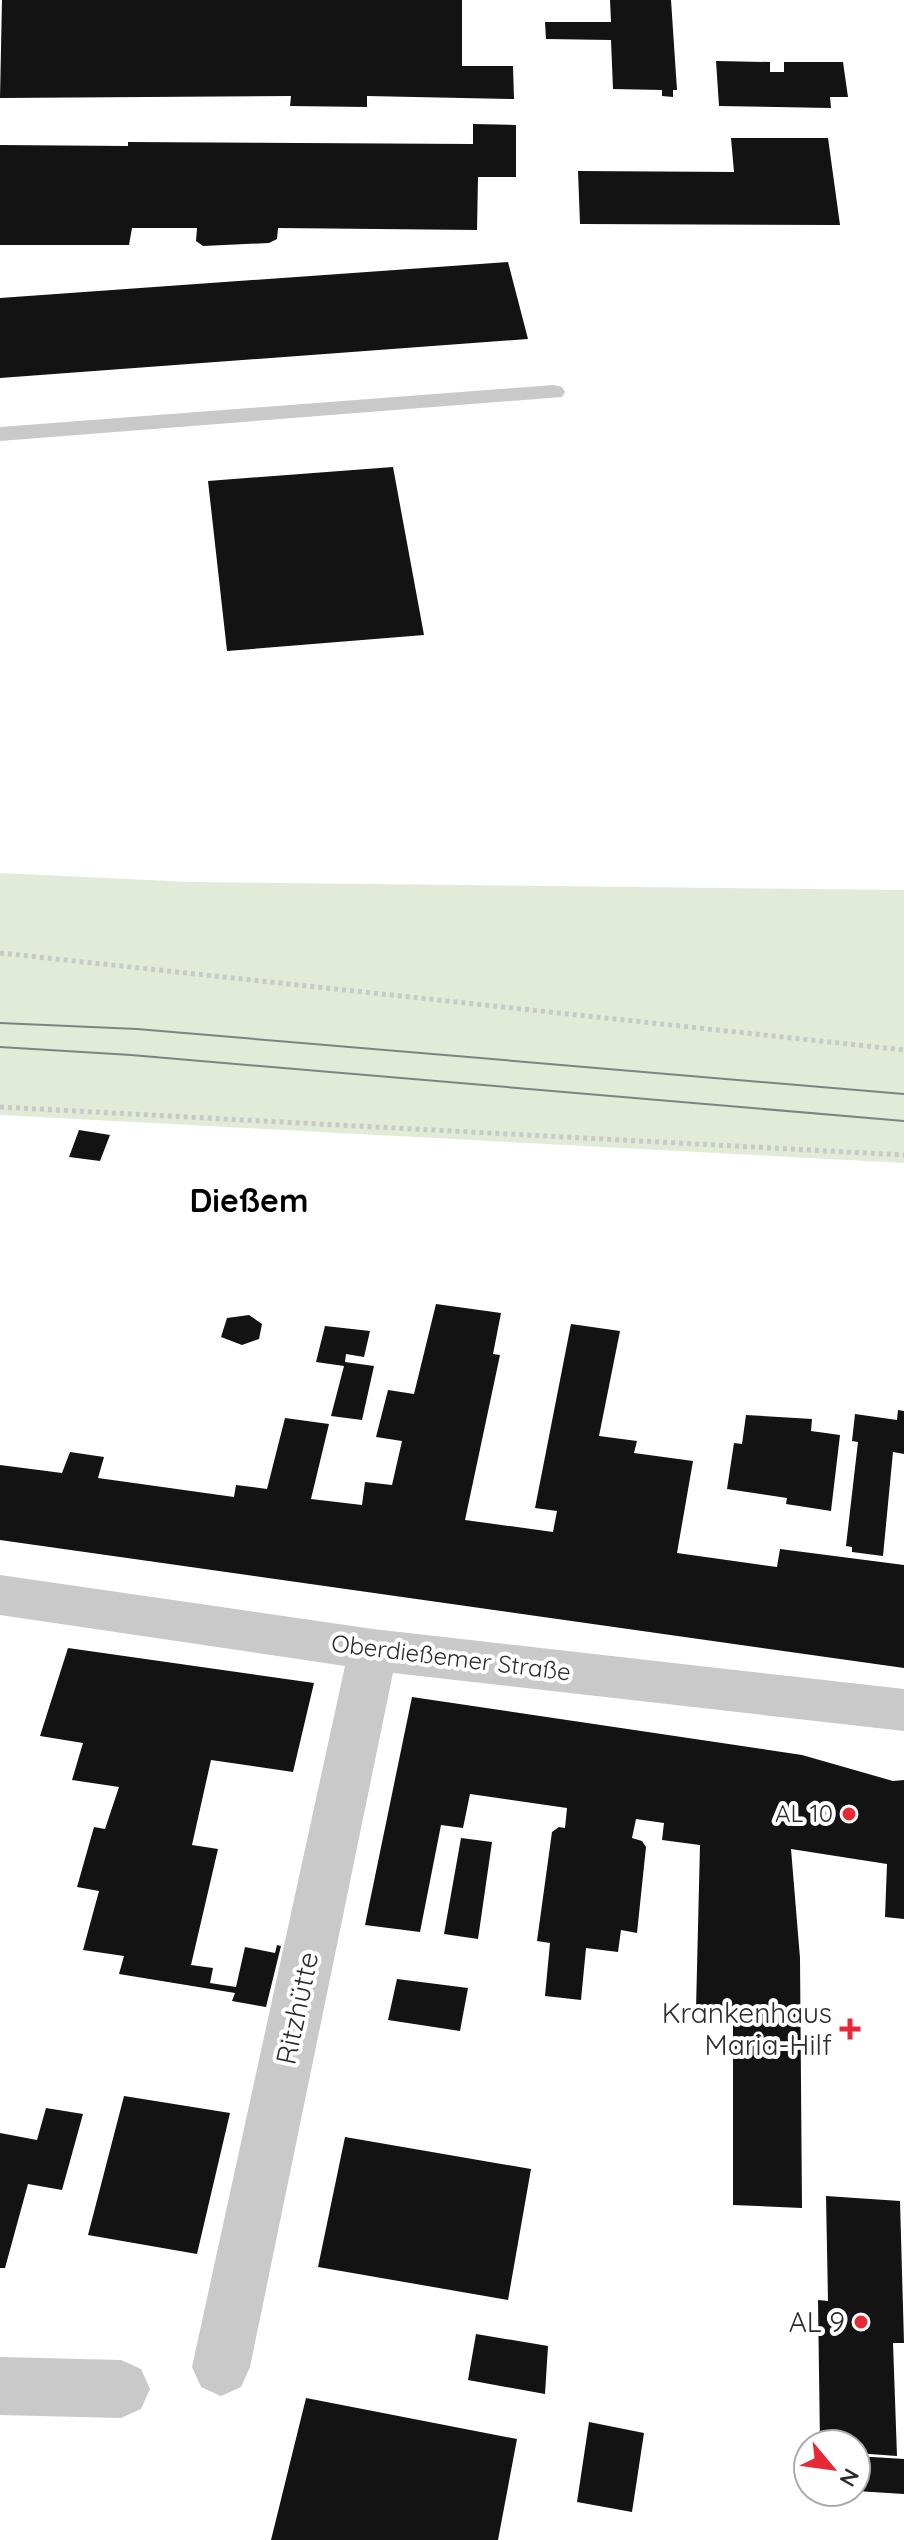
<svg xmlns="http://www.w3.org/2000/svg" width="904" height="2540" viewBox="0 0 904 2540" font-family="Quicksand,sans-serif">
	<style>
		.green { fill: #e2ead8 }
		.building { fill: #131313 }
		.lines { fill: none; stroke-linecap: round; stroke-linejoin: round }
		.path { stroke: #c9c9c9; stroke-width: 5; stroke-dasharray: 4 4; stroke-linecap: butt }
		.lane { fill: #c9c9c9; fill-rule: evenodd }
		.street { fill: #c9c9c9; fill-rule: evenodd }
		.tram { stroke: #818181; stroke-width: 2 }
		.poi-dot { fill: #e72936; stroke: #fff; stroke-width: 3 }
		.labels { text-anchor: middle; stroke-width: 8; stroke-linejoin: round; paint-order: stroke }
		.street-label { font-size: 24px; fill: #2c2c2c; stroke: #fff }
		.poi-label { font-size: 24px; fill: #2c2c2c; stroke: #fff; text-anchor: end }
		.near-street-label { font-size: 28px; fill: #2c2c2c; stroke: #fff }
		.near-poi-label { font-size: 28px; fill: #2c2c2c; stroke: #fff; text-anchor: end }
		.district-label { font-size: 32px; font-weight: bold; fill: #000; stroke: #fff }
	</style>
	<rect width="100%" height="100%" fill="#fff"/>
	<!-- green -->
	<path class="green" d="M0 873 190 882 904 890V1163L0 1115Z"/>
	<!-- building -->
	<path class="building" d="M2 0H462V66H513L514 99 367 96V107L290 106 291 96 0 98Z
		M610 0H671L677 90H673V97L662 96V90L613 89 611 40 546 39 545 22H611Z
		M716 61 770 62V72H784V62H843L848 97H830L831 108 719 106Z
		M473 124 516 125V177H478L477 230 278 228 277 239 269 243 203 246 196 241 197 228H132L129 245H0V145L128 146V142L473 144Z
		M731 138H828L840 225 580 224 578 171 734 172Z
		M508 262 528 339 0 378V298Z
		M393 467 424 635 227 651 208 481Z
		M79 1130 110 1135 100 1161 69 1157Z
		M436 1304 501 1313 493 1354 500 1355 465 1520 553 1532 557 1511 535 1508 571 1324 620 1331 599 1436 637 1441 634 1453 693 1461 677 1553 777 1567 780 1549 904 1565V1668L0 1540V1465L62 1473 70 1452 104 1457 98 1478 234 1497 236 1485 267 1489 285 1418 329 1424 311 1499 362 1505 365 1482 392 1485 402 1441 376 1437 388 1390 414 1394Z
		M249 1315 262 1324 259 1339 242 1345 221 1337 227 1318Z
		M325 1326 370 1331 364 1357 346 1354 345 1362 374 1366 362 1420 331 1416 344 1366 316 1362Z
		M898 1410 904 1411V1454L893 1452 883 1556 852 1552V1547L846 1546 858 1442 852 1441 855 1414 897 1420Z
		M746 1415 812 1419 811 1431 840 1435 831 1511 786 1504 787 1498 727 1489 734 1443 742 1444Z
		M68 1648 314 1683 293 1772 211 1760 192 1845 218 1849 191 1965 213 1968 210 1983 236 1987 245 1947 275 1953 277 1945 281 1946 266 2007 232 2001 235 1993 119 1974 124 1956 83 1950 99 1891 77 1887 94 1827 105 1829 119 1787 72 1780 83 1743 40 1736Z
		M412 1697 802 1755 893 1781 904 1780V1919L885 1917 887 1864 791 1849 800 1958 802 2208 733 2205V2011L696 2009 700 1845 662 1840 664 1823 636 1819 632 1838 642 1841 646 1847 637 1933 621 1930 618 1952 586 1948 581 2000 545 1996 550 1943 537 1941 552 1832 559 1827 565 1828 567 1808 470 1794 463 1828 441 1825 420 1932 365 1925Z
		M461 1838 492 1842 478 1939 444 1934Z
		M397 1979 468 1988 460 2031 388 2020Z
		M124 2096 230 2113 197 2254 88 2235Z
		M46 2108 83 2114 62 2190 28 2184 5 2268H0V2133L37 2140Z
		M345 2137 531 2169 508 2300 318 2267Z
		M826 2196 900 2201 904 2343H893L897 2456 856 2453V2444H820L818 2300 828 2301Z
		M476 2334 548 2346 545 2394 468 2380Z
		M306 2398 517 2439 498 2540H271Z
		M589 2422 644 2433 632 2512 577 2502Z
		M856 2456 904 2459V2494L856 2491Z"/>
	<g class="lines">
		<!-- path -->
		<path class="path" d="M0 953 904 1050
			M0 1107 904 1155"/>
		<!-- lane -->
		<path class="lane" d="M554 385 562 387 565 392 562 397 0 441V427Z"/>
		<!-- street -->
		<path class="street" d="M0 1575 373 1629 904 1689V1731L393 1673 250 2367 241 2387 221 2396 201 2387 192 2367 345 1666 0 1615Z
			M0 2357 121 2360 141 2369 150 2389 141 2409 121 2418 0 2415Z"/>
		<!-- tram -->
		<path class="tram" d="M0 1023 137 1029 904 1094
			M0 1047 131 1055 904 1121"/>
	</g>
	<!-- markers -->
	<g class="poi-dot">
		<circle cx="849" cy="1814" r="8"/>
		<path d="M846 2017h8v8h8v8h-8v8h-8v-8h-8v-8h8z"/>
		<circle cx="861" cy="2322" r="8"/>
	</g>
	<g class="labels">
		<!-- street labels -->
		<g class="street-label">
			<text transform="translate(451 1658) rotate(7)" y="8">Oberdießemer Straße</text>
		</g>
		<!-- poi labels -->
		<g class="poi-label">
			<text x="833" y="1822">AL 10</text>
		</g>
		<!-- near-street labels -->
		<g class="near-street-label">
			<text transform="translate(297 2008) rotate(-78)" y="10">Ritzhütte</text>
		</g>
		<!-- near-poi labels -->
		<g class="near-poi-label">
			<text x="832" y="2023">Krankenhaus<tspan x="832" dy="32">Maria-Hilf</tspan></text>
			<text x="845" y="2332">AL 9</text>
		</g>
		<!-- district labels -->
		<g class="district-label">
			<text x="249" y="1212">Dießem</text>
		</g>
	</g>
	<!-- north arrow -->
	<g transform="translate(832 2468) rotate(119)"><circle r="38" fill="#ffffff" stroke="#ababab" stroke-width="2"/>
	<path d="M0-6L14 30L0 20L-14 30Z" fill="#e72936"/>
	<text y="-12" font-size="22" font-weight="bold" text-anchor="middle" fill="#2c2c2c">N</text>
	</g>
</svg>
